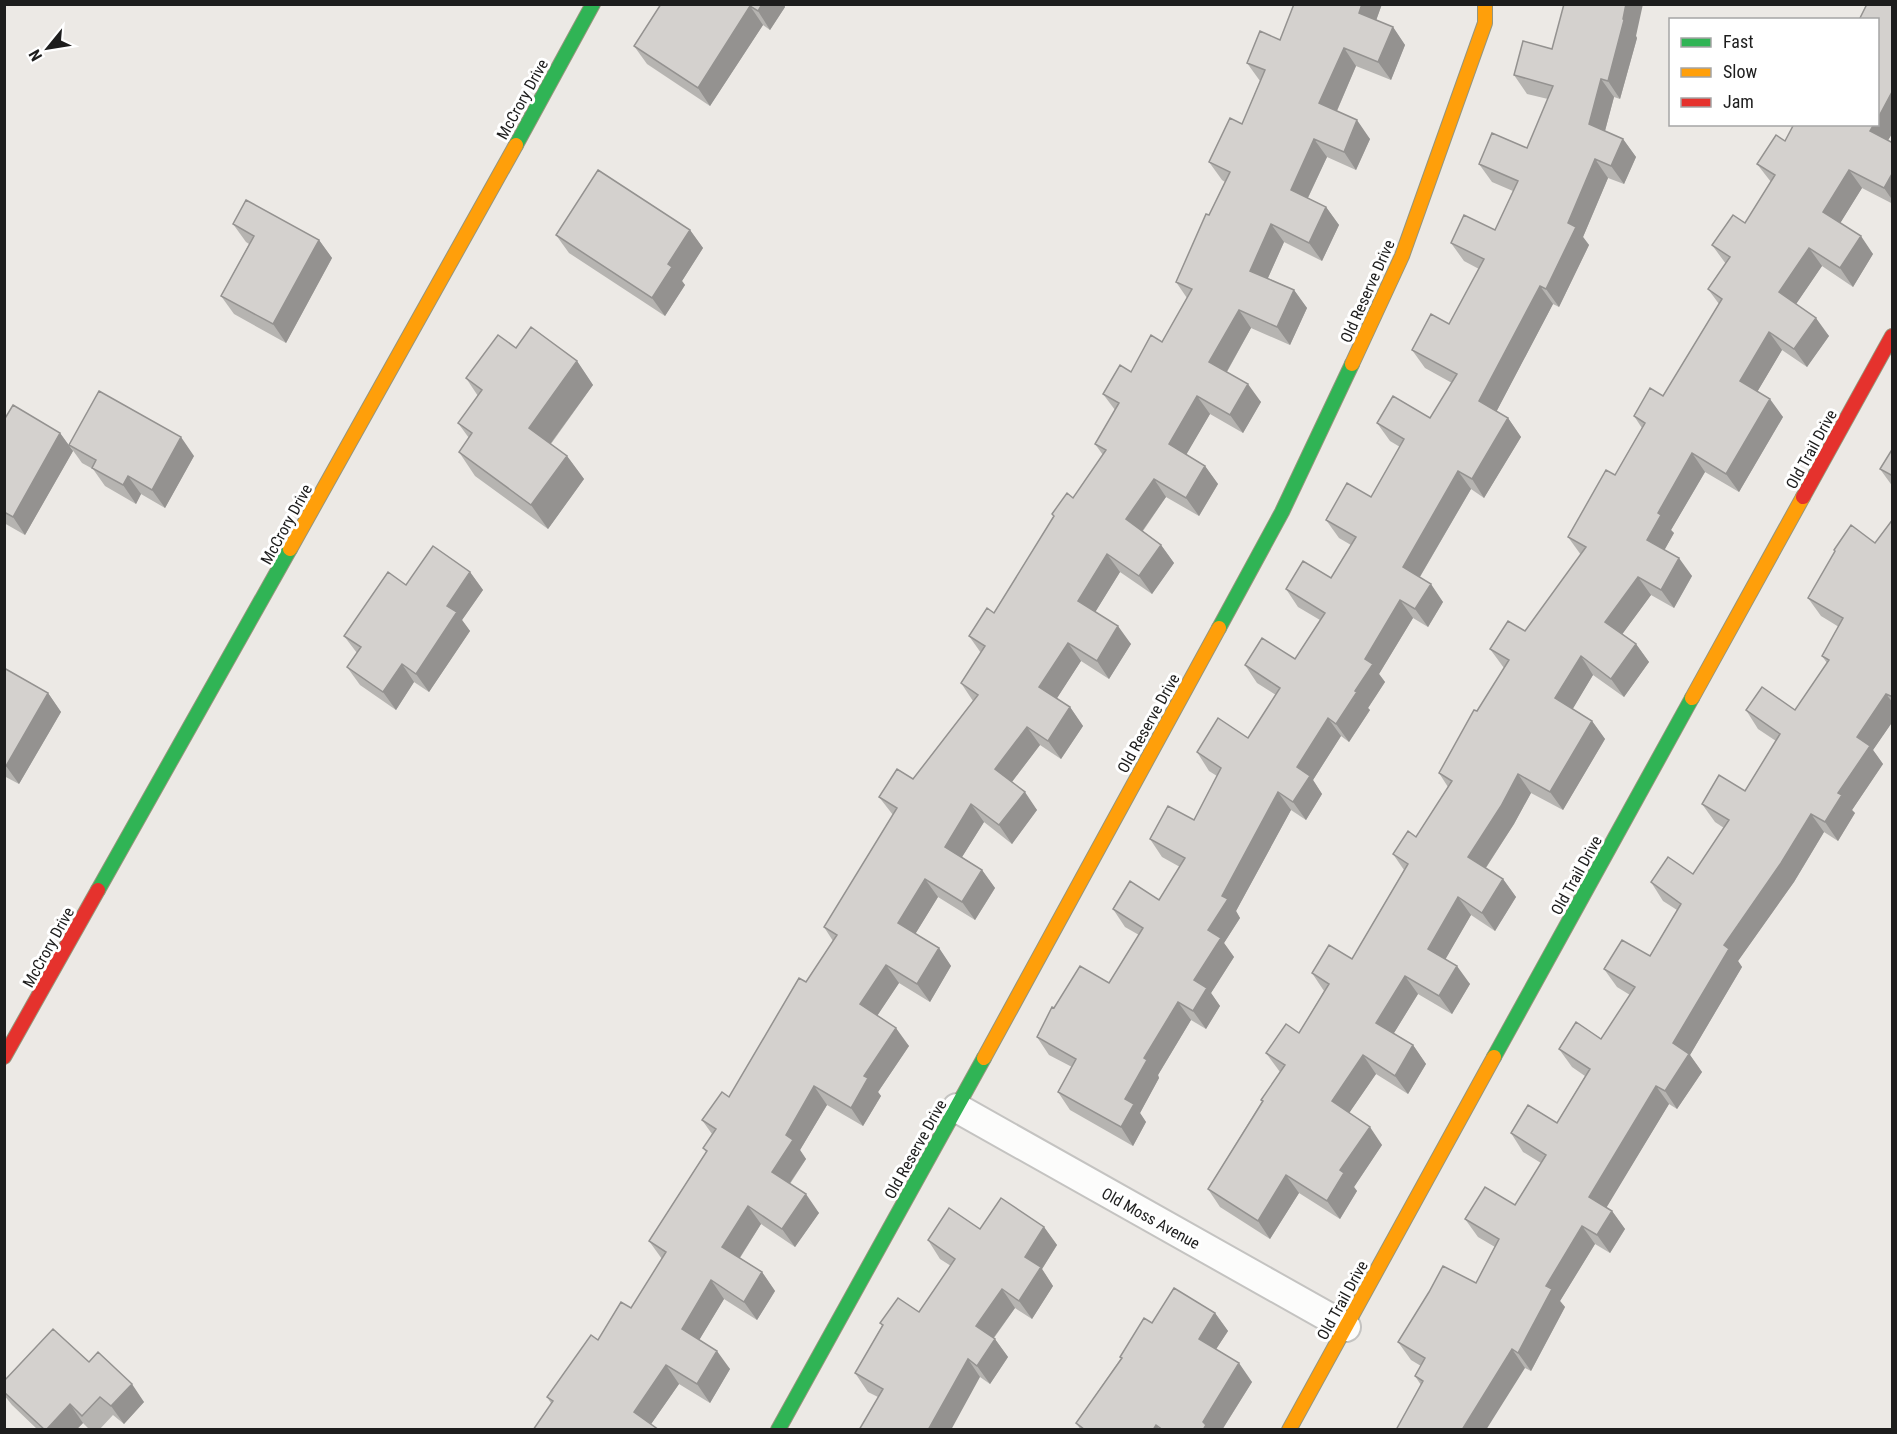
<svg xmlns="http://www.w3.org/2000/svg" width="1897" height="1434" viewBox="0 0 1897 1434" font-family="'Roboto Condensed',sans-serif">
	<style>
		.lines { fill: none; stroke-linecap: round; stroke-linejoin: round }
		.street-casing { stroke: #c4c3c1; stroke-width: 32 }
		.fast-casing { stroke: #95957c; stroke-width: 16 }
		.slow-casing { stroke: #95957c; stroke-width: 16 }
		.jam-casing { stroke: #95957c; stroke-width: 16 }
		.street { stroke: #fcfcfb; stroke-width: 28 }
		.fast { stroke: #30b455; stroke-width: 14 }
		.slow { stroke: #ff9f0a; stroke-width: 14 }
		.jam { stroke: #e5322d; stroke-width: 14 }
		.wall { fill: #b6b4b1 }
		.shaded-wall { fill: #949290 }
		.building { fill: #d4d1ce; stroke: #949290; stroke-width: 1.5 }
		.labels { text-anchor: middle; stroke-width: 6; stroke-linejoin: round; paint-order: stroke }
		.street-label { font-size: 16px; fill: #1d1d1d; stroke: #fff }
	</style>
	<rect width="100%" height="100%" fill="#ece9e5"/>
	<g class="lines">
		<!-- street casing -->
		<g class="street-casing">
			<path id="street" d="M957 1108 1346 1327"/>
		</g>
		<!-- fast casing -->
		<g class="fast-casing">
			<path id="fast" d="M516 145 593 4
				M1219 628 1282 512 1352 364
				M98 890 290 549
				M1494 1057 1692 698
				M778 1430 984 1058"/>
		</g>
		<!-- slow casing -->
		<g class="slow-casing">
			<path id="slow" d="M1352 364 1402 256 1485 23V4
				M290 549 516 145
				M1692 698 1803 497
				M984 1058 1219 628
				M1289 1430 1494 1057"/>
		</g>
		<!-- jam casing -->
		<g class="jam-casing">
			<path id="jam" d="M1803 497 1892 336
				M4 1057 98 890"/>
		</g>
		<!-- street -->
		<use href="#street" class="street"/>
		<!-- fast -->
		<use href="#fast" class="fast"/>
		<!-- slow -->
		<use href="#slow" class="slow"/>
		<!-- jam -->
		<use href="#jam" class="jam"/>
	</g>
	<!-- wall -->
	<path class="wall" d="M661 4H784L785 7 770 30 763 25 710 106 647 64 634 46Z
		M1294 4H1382L1376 20 1393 27 1405 45 1391 80 1356 66 1337 111 1370 139 1356 170 1327 157 1308 198 1326 207 1339 225 1322 261 1284 242 1268 278 1294 290 1307 308 1290 345 1251 328 1227 372 1261 402 1243 433 1210 414 1186 454 1205 466 1218 484 1199 516 1166 497 1143 531 1161 545 1174 563 1152 594 1120 572 1095 612 1131 644 1109 679 1081 661 1056 699 1070 707 1083 726 1061 759 1040 745 1012 782 1037 810 1012 844 984 822 962 857 982 870 995 888 975 920 938 897 915 934 939 948 951 966 930 1002 899 983 877 1016 909 1046 878 1092 881 1096 863 1126 827 1105 800 1150 806 1159 790 1184 819 1213 795 1247 761 1224 740 1258 762 1272 775 1291 757 1320 724 1299 699 1340 730 1369 710 1403 679 1384 651 1424 551 1403 547 1397 598 1340 631 1308 662 1259 649 1241 706 1152 703 1148 712 1134 702 1120 729 1097 833 941 824 927 893 815 879 797 913 779 973 701 961 683 981 653 969 636 994 613 1054 517 1052 514 1073 498 1103 455 1095 444 1115 410 1103 394 1131 372 1162 342 1187 298 1176 282 1225 182 1222 180 1209 162 1242 124 1260 81 1247 63 1280 40Z
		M1893 4V132L1888 140 1893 143V204L1862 188 1840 223 1873 254 1853 287 1822 266 1796 304 1829 336 1807 367 1782 350 1757 392 1783 417 1739 492 1705 472 1671 530 1674 533 1664 550 1692 576 1674 608 1651 595 1622 634 1636 644 1649 662 1624 697 1593 675 1572 709 1592 721 1605 739 1563 810 1531 793 1514 824 1486 868 1503 879 1516 897 1495 931 1471 915 1445 959 1470 984 1452 1014 1418 994 1394 1033 1413 1045 1426 1064 1408 1094 1376 1074 1349 1113 1382 1145 1354 1187 1357 1191 1340 1219 1299 1193 1270 1239 1220 1207 1208 1189 1262 1101 1261 1100 1280 1072 1266 1053 1299 1033 1324 991 1312 973 1352 959 1404 870 1393 854 1416 837 1448 787 1439 773 1504 668 1490 649 1525 631 1581 555 1568 537 1615 475 1642 428 1634 416 1663 396 1719 304 1708 289 1726 264 1712 245 1745 223 1771 182 1757 164 1785 141Z
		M1636 36 1637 38 1620 99 1614 97 1605 131 1623 139 1636 157 1624 184 1608 178 1583 237 1589 245 1559 307 1553 304 1496 412 1508 418 1521 437 1484 498 1471 489 1420 577 1443 602 1428 627 1413 618 1379 674 1385 682 1368 708 1370 710 1349 742 1341 736 1313 780 1322 794 1306 820 1291 810 1236 911 1240 918 1224 943 1234 957 1211 993 1220 1006 1206 1029 1191 1020 1158 1075 1159 1078 1140 1113 1146 1122 1133 1146 1070 1110 1058 1092 1072 1067 1049 1055 1037 1037 1054 1008 1109 983 1139 935 1125 927 1113 909 1159 900 1180 867 1162 857 1150 839 1194 820 1217 776 1209 771 1197 752 1248 738 1276 695 1257 683 1245 665 1295 659 1320 620 1298 607 1286 589 1331 578 1351 545 1339 538 1326 520 1371 497 1400 447 1390 441 1377 423 1430 418 1452 383 1425 368 1412 350 1449 324 1479 269 1464 261 1451 243 1495 230 1513 191 1492 182 1479 164 1527 148 1548 99 1527 94 1514 75 1552 49Z
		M233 224 319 240 332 258 286 343 234 314 221 296 249 244 246 242Z
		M690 230 703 248 682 281 685 285 665 316 569 253 556 235Z
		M516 348 577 361 593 385 551 444 567 456 584 479 548 529 475 476 459 452 469 438 458 423 478 396 466 378Z
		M4 420 60 433 73 451 25 535 4 523Z
		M69 445 194 456 165 508 141 494 136 504 105 486 93 469 82 463Z
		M1893 448V487L1880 469Z
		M1893 519V721L1873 750 1883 764 1852 810 1855 813 1838 841 1824 832 1794 882 1738 961 1742 967 1690 1055 1702 1072 1677 1109 1669 1104 1606 1207 1612 1211 1625 1229 1610 1253 1595 1244 1560 1301 1565 1307 1531 1371 1525 1368 1421 1385 1415 1376 1421 1366 1411 1360 1398 1342 1476 1283 1495 1247 1478 1237 1465 1219 1515 1205 1541 1163 1523 1152 1511 1133 1557 1123 1585 1076 1572 1067 1559 1049 1601 1039 1630 995 1617 987 1604 969 1650 956 1677 910 1663 901 1651 882 1693 874 1724 828 1715 822 1702 804 1745 791 1776 741 1758 729 1746 710H1795L1827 663 1822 656 1839 627 1821 616 1808 598 1875 543Z
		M470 572 483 590 462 620 470 631 429 692 414 682 396 710 360 685 347 667 357 653 344 636 406 585Z
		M4 668 48 693 61 712 19 784 4 776Z
		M1044 1227 1057 1245 1042 1269 1053 1286 1032 1319 1015 1308 994 1338 1008 1357 990 1384 980 1377 878 1397 868 1392 855 1373 882 1326 880 1323 919 1312 951 1266 940 1259 928 1240 980 1229Z
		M1215 1313 1228 1331 1216 1349 1252 1382 1222 1430H1081L1076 1423 1121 1358 1120 1357 1152 1323Z
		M89 1362 144 1402 124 1424 113 1415 99 1430H90L83 1423 76 1430H38L12 1405 4 1395V1381Z"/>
	<!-- shaded-wall -->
	<path class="shaded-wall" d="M762 4H784L785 7 770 30 758 11Z
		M1362 4H1382L1372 32 1359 13Z
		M1626 4H1643L1636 36 1637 38 1620 99 1608 81Z
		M750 6 763 25 710 106 698 88Z
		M1393 27 1405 45 1391 80 1378 62Z
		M1344 48 1356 66 1332 122 1319 103Z
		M1601 79 1614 97 1602 142 1589 124Z
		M1893 90V132L1883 149 1870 131 1874 124H1878V118Z
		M1357 120 1370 139 1356 170 1344 152Z
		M1314 139 1327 157 1303 208 1291 190Z
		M1623 139 1636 157 1624 184 1611 166Z
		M1595 159 1608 178 1583 237 1589 245 1559 307 1546 289 1568 223Z
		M1849 170 1862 188 1836 230 1823 212Z
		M1893 172V201L1884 188Z
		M1326 207 1339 225 1322 261 1309 243Z
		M1271 224 1284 242 1263 289 1250 271Z
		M690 230 703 248 682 281 685 285 665 316 652 298 668 264Z
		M1861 236 1873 254 1853 287 1840 268Z
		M319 240 332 258 286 343 273 324Z
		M1809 248 1822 266 1792 310 1779 292Z
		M1540 286 1553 304 1492 420 1479 401Z
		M1294 290 1307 308 1290 345 1277 327Z
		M1239 310 1251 328 1222 380 1209 362Z
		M1816 318 1829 336 1807 367 1794 349Z
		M1769 332 1782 350 1753 399 1740 381Z
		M577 361 593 385 545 451 529 428Z
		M1248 384 1261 402 1243 433 1230 415Z
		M1197 396 1210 414 1182 462 1169 444Z
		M1770 399 1783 417 1739 492 1726 474Z
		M1508 418 1521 437 1484 498 1472 479Z
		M60 433 73 451 25 535 13 517Z
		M181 437 194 456 165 508 152 490Z
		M1692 453 1705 472 1671 530 1674 533 1660 558 1647 540 1658 513Z
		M567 456 584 479 548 529 531 505Z
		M1205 466 1218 484 1199 516 1186 498Z
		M1458 471 1471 489 1415 585 1403 567Z
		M128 476 141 494 136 504 123 485Z
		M1154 479 1166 497 1138 537 1126 519Z
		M1161 545 1174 563 1152 594 1139 576Z
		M1107 554 1120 572 1091 619 1078 601Z
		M1679 558 1692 576 1674 608 1661 590Z
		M470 572 483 590 462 620 470 631 429 692 416 674 447 606Z
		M1638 577 1651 595 1618 640 1605 622Z
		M1431 584 1443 602 1428 627 1415 609Z
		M1400 600 1413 618 1379 674 1385 682 1368 708 1370 710 1349 742 1336 724 1355 691 1365 659Z
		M1118 626 1131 644 1109 679 1097 661Z
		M1068 643 1081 661 1052 706 1039 687Z
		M1636 644 1649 662 1624 697 1611 679Z
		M1581 656 1593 675 1568 717 1555 698Z
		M402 664 414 682 396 710 383 692Z
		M48 693 61 712 19 784 6 766Z
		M1886 694 1893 703V721L1873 750 1883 764 1852 810 1855 813 1838 841 1825 822 1838 793 1857 737Z
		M1070 707 1083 726 1061 759 1048 741Z
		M1328 718 1341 736 1313 780 1322 794 1306 820 1293 802 1297 767Z
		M1592 721 1605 739 1563 810 1550 792Z
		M1027 727 1040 745 1008 787 995 769Z
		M1518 774 1531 793 1514 824 1481 875 1468 857Z
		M1025 792 1037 810 1012 844 999 825Z
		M1278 792 1291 810 1236 911 1240 918 1224 943 1234 957 1211 993 1220 1006 1206 1029 1193 1011 1194 980 1208 930 1222 896Z
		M971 804 984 822 957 865 945 847Z
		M1811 814 1824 832 1794 882 1738 961 1742 967 1690 1055 1702 1072 1677 1109 1665 1091 1673 1043 1724 945Z
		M982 870 995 888 975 920 962 902Z
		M925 879 938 897 911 941 898 923Z
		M1503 879 1516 897 1495 931 1482 913Z
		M1458 897 1471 915 1441 967 1428 949Z
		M939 948 951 966 930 1002 917 984Z
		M886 965 899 983 873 1022 860 1004Z
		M1457 966 1470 984 1452 1014 1439 996Z
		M1405 976 1418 994 1389 1041 1376 1023Z
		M1178 1002 1191 1020 1158 1075 1159 1078 1140 1113 1146 1122 1133 1146 1121 1127 1125 1099 1144 1058Z
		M896 1028 909 1046 878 1092 881 1096 863 1126 851 1108 864 1076Z
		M1413 1045 1426 1064 1408 1094 1395 1076Z
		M1363 1055 1376 1074 1345 1119 1332 1101Z
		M814 1086 827 1105 800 1150 806 1159 785 1190 772 1172 786 1135Z
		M1656 1086 1669 1104 1602 1215 1589 1197Z
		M1370 1127 1382 1145 1354 1187 1357 1191 1340 1219 1327 1201 1340 1170Z
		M1286 1175 1299 1193 1270 1239 1258 1221Z
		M806 1194 819 1213 795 1247 782 1229Z
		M748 1206 761 1224 735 1265 722 1247Z
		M1612 1211 1625 1229 1610 1253 1597 1235Z
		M1582 1226 1595 1244 1560 1301 1565 1307 1531 1371 1518 1353 1546 1286Z
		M1044 1227 1057 1245 1042 1269 1053 1286 1032 1319 1019 1301 1025 1257Z
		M762 1272 775 1291 757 1320 744 1302Z
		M711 1280 724 1299 695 1347 682 1329Z
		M1002 1289 1015 1308 989 1344 976 1326Z
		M1215 1313 1228 1331 1211 1357 1199 1339Z
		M995 1339 1008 1357 990 1384 977 1366Z
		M1512 1349 1525 1368 1486 1430H1462Z
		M717 1351 730 1369 710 1403 697 1384Z
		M968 1359 980 1377 951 1430H928Z
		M1239 1363 1252 1382 1222 1430H1203V1422Z
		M666 1365 679 1384 647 1430 634 1412Z
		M132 1384 144 1402 124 1424 111 1406Z
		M70 1404 83 1423 76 1430H46Z
		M1156 1425 1160 1430H1153Z"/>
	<!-- building -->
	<path class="building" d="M661 4H762L758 11 750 6 698 88 634 46Z
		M1294 4H1362L1359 13 1393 27 1378 62 1344 48 1319 103 1357 120 1344 152 1314 139 1291 190 1326 207 1309 243 1271 224 1250 271 1294 290 1277 327 1239 310 1209 362 1248 384 1230 415 1197 396 1169 444 1205 466 1186 498 1154 479 1126 519 1161 545 1139 576 1107 554 1078 601 1118 626 1097 661 1068 643 1039 687 1070 707 1048 741 1027 727 995 769 1025 792 999 825 971 804 945 847 982 870 962 902 925 879 898 923 939 948 917 984 886 965 860 1004 896 1028 864 1076 868 1078 851 1108 814 1086 786 1135 793 1140 772 1172 806 1194 782 1229 748 1206 722 1247 762 1272 744 1302 711 1280 682 1329 717 1351 697 1384 666 1365 634 1412 659 1430H533L553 1401 547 1397 591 1335 598 1340 621 1302 631 1308 666 1252 649 1241 707 1151 703 1148 716 1129 702 1120 722 1092 729 1097 799 978 806 982 837 935 824 927 897 808 879 797 897 769 913 779 978 695 961 683 985 646 969 636 987 608 994 613 1054 516 1052 514 1067 493 1073 498 1106 450 1095 444 1119 403 1103 394 1120 365 1131 372 1151 335 1162 342 1192 289 1176 282 1206 214 1209 215 1230 172 1209 162 1230 118 1242 124 1265 70 1247 63 1260 31 1280 40Z
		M1564 4H1626L1623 19 1624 20 1608 81 1601 79 1589 124 1623 139 1611 166 1595 159 1568 223 1576 227 1546 289 1540 286 1479 401 1508 418 1472 479 1458 471 1403 567 1431 584 1415 609 1400 600 1365 659 1373 664 1355 691 1357 692 1336 724 1328 718 1297 767 1310 776 1293 802 1278 792 1222 896 1228 899 1208 930 1221 938 1194 980 1207 988 1193 1011 1178 1002 1144 1058 1147 1060 1125 1099 1134 1104 1121 1127 1058 1092 1076 1059 1037 1037 1052 1007 1054 1008 1080 966 1109 983 1143 928 1113 909 1130 881 1159 900 1185 858 1150 839 1168 806 1194 820 1221 768 1197 752 1218 718 1248 738 1280 688 1245 665 1262 638 1295 659 1325 613 1286 589 1303 561 1331 578 1356 537 1326 520 1347 483 1371 497 1404 439 1377 423 1393 396 1430 418 1457 374 1412 350 1431 314 1449 324 1484 259 1451 243 1464 215 1495 230 1518 181 1479 164 1492 133 1527 148 1553 86 1514 75 1523 41 1552 49Z
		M1867 4H1893V90L1878 118V20H1859Z
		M1794 124H1874L1870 131 1893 143V172L1884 188 1849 170 1823 212 1861 236 1840 268 1809 248 1779 292 1816 318 1794 349 1769 332 1740 381 1770 399 1726 474 1692 453 1658 513 1661 515 1647 540 1679 558 1661 590 1638 577 1605 622 1636 644 1611 679 1581 656 1555 698 1592 721 1550 792 1518 774 1501 806 1468 857 1503 879 1482 913 1458 897 1428 949 1457 966 1439 996 1405 976 1376 1023 1413 1045 1395 1076 1363 1055 1332 1101 1370 1127 1340 1170 1344 1173 1327 1201 1286 1175 1258 1221 1208 1189 1263 1101 1261 1100 1285 1065 1266 1053 1286 1024 1299 1033 1329 984 1312 973 1329 945 1352 959 1408 864 1393 854 1408 831 1416 837 1452 781 1439 773 1474 710 1477 711 1509 660 1490 649 1508 621 1525 631 1586 547 1568 537 1606 470 1615 475 1645 423 1634 416 1650 388 1663 396 1722 299 1708 289 1730 257 1712 245 1733 215 1745 223 1775 175 1757 164 1776 135 1785 141Z
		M598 170 690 230 668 264 672 267 652 298 556 235Z
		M246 200 319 240 273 324 221 296 254 236 233 224Z
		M531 327 577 361 529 428 567 456 531 505 459 452 472 433 458 423 482 390 466 378 498 335 516 348Z
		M99 391 181 437 152 490 128 476 123 485 92 468 96 460 69 445Z
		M13 405 60 433 13 517 4 512V420Z
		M1893 448V476L1880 469Z
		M1893 519V697L1886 694 1857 737 1870 746 1838 793 1842 795 1825 822 1811 814 1781 863 1724 945 1729 949 1673 1043 1689 1054 1665 1091 1656 1086 1589 1197 1612 1211 1597 1235 1582 1226 1546 1286 1552 1289 1518 1353 1512 1349 1462 1430H1396L1423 1381 1415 1376 1425 1358 1398 1342 1429 1292 1443 1266 1476 1283 1499 1239 1465 1219 1485 1187 1515 1205 1546 1155 1511 1133 1528 1105 1557 1123 1590 1069 1559 1049 1576 1022 1601 1039 1635 987 1604 969 1622 940 1650 956 1681 904 1651 882 1668 857 1693 874 1729 820 1702 804 1719 775 1745 791 1780 734 1746 710 1762 687 1795 710 1829 660 1822 656 1843 618 1808 598 1835 551 1834 550 1851 525 1875 543Z
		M433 546 470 572 447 606 457 612 416 674 402 664 383 692 347 667 361 647 344 636 388 572 406 585Z
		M4 668 48 693 6 766 4 765Z
		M1001 1198 1044 1227 1025 1257 1041 1267 1019 1301 1002 1289 976 1326 995 1339 977 1366 968 1359 928 1430H859L883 1389 855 1373 883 1325 880 1323 898 1298 919 1312 955 1259 928 1240 949 1208 980 1229Z
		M1174 1288 1215 1313 1199 1339 1239 1363 1203 1422 1206 1425 1203 1430H1163L1156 1425 1153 1430H1084V1429L1076 1423 1122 1358 1120 1357 1144 1318 1152 1323Z
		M53 1329 89 1362 98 1352 132 1384 111 1406 100 1397 82 1416 70 1404 46 1430H45L4 1392V1381Z"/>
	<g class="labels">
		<!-- street labels -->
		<g class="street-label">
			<text transform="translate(522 99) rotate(-61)" y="6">McCrory Drive</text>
			<text transform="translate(1367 291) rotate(-66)" y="6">Old Reserve Drive</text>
			<text transform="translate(1811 449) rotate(-61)" y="6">Old Trail Drive</text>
			<text transform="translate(286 524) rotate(-61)" y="6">McCrory Drive</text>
			<text transform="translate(1148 723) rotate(-61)" y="6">Old Reserve Drive</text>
			<text transform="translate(1576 875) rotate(-61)" y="6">Old Trail Drive</text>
			<text transform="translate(48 947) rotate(-61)" y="6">McCrory Drive</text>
			<text transform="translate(915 1149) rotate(-61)" y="6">Old Reserve Drive</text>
			<text transform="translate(1151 1218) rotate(29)" y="6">Old Moss Avenue</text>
			<text transform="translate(1342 1300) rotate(-61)" y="6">Old Trail Drive</text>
		</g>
	</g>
	<!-- border -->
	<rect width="1897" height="1434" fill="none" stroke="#1d1d1d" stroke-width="12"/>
	<!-- legend -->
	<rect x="1669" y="18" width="210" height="108" fill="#ffffff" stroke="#a5a5a5" stroke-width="1.5"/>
	<rect x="1681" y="38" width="30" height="9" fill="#30b455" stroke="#a5a5a5" stroke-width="1.5"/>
	<text x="1723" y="48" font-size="18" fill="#1d1d1d">Fast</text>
	<rect x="1681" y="68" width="30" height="9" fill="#ff9f0a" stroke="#a5a5a5" stroke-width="1.5"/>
	<text x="1723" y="78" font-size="18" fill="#1d1d1d">Slow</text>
	<rect x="1681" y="98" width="30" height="9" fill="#e5322d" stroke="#a5a5a5" stroke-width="1.5"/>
	<text x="1723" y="108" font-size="18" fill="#1d1d1d">Jam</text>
	<!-- north arrow -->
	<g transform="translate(48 48) rotate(240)" stroke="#ffffff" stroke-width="4.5" paint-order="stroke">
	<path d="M0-4.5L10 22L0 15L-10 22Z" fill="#1d1d1d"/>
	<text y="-9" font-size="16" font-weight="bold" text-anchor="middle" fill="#1d1d1d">N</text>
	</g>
</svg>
